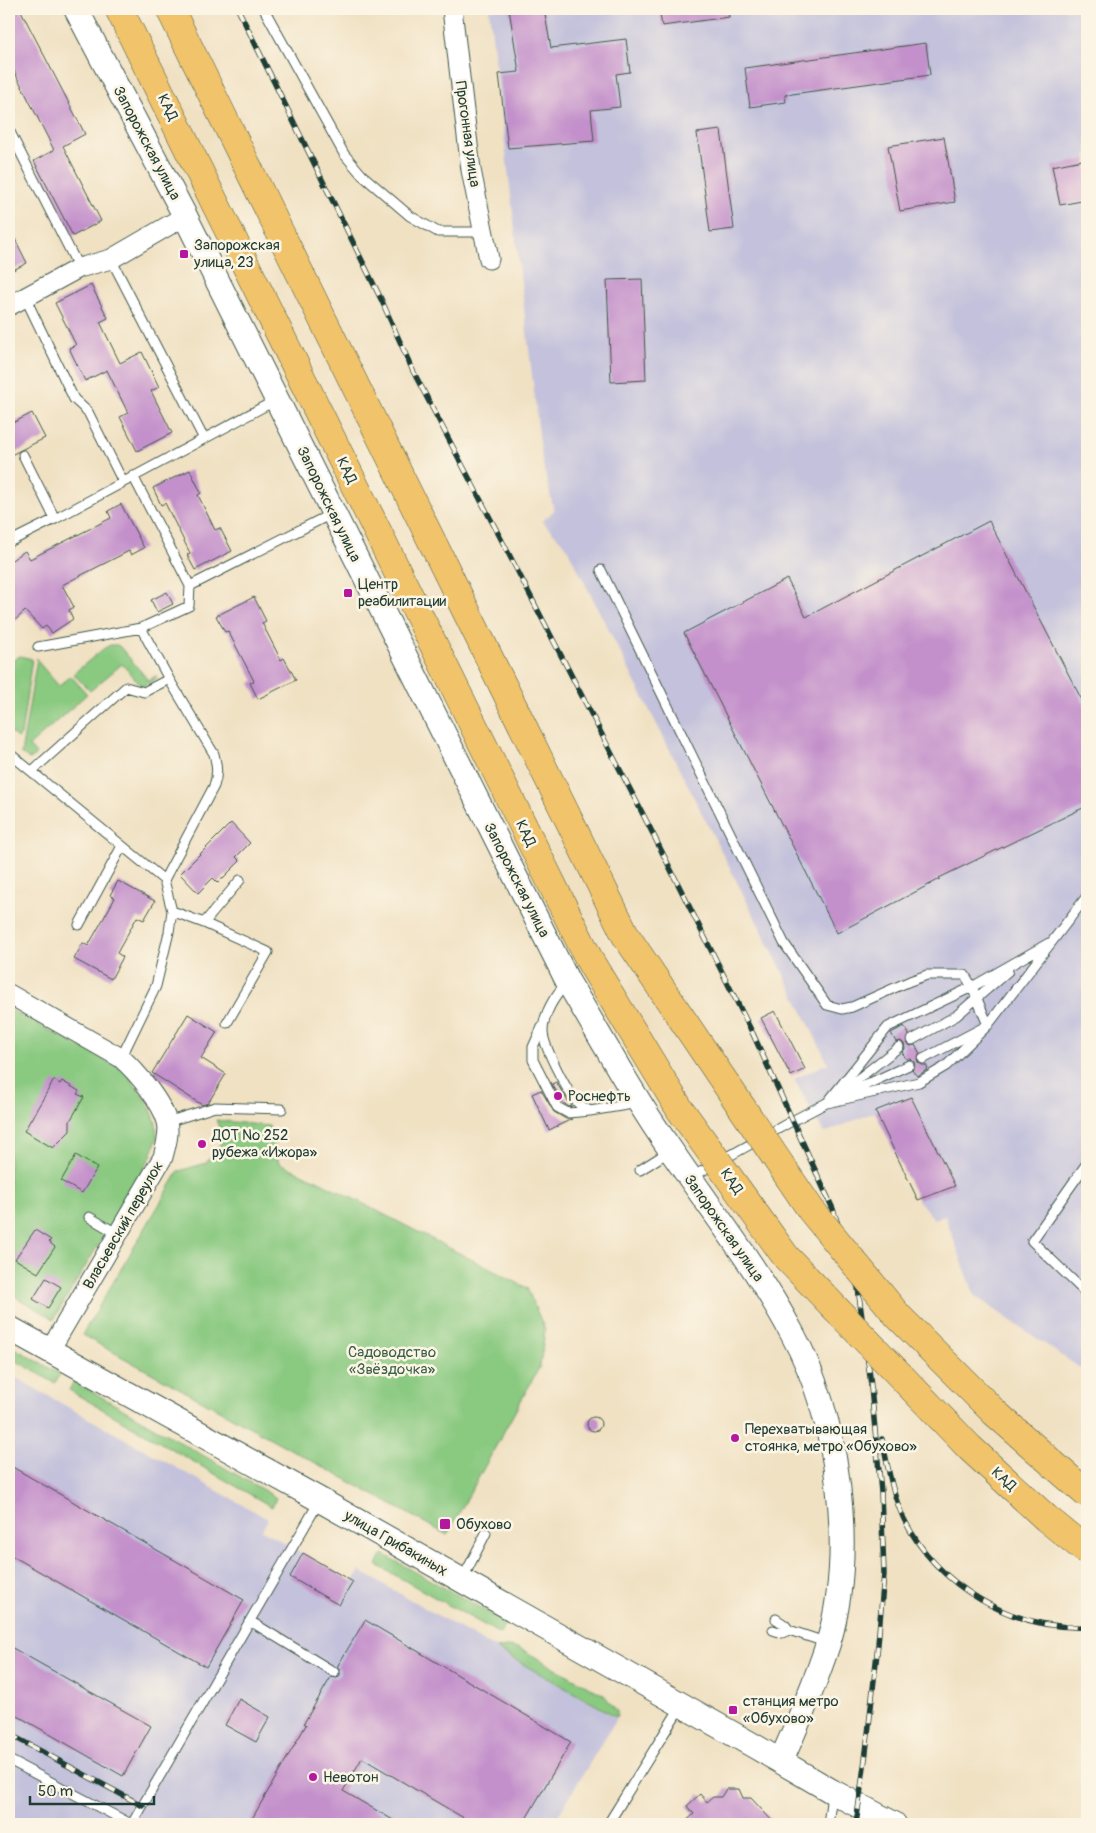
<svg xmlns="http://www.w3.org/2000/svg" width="1096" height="1833" viewBox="0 0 1096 1833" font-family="Pangolin,sans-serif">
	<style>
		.industrial { fill: #c3c1db }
		.green { fill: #89c980; stroke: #54835a }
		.building { fill: #c390cb }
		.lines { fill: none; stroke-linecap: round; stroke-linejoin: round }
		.service-casing { stroke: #3e5649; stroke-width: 11 }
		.minor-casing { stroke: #3e5649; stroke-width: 21 }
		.tertiary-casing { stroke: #3e5649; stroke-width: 26 }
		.service { stroke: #fff; stroke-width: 9 }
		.minor { stroke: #fff; stroke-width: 19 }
		.tertiary { stroke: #fff; stroke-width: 24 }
		.rail-casing { stroke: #1f3d34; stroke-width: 5.5 }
		.rail { stroke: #fcf5e5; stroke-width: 4; stroke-dasharray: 11; stroke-linecap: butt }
		.motorway-bridge-casing { stroke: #3e5649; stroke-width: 29; stroke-linecap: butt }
		.motorway-bridge { stroke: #f1c36a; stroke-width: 28 }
		.poi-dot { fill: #b5179e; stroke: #fcf5e5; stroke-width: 2 }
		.labels { text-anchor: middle; stroke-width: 5; stroke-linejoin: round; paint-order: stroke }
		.street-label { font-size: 15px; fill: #1f3d34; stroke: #fcf5e5 }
		.poi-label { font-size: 15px; fill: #1f3d34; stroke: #fcf5e5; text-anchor: start }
		.park-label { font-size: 15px; fill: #3a6047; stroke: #fcf5e5 }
	</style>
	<rect width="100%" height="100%" fill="#fcf5e5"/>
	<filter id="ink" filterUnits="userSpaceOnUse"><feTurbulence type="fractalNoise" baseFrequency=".02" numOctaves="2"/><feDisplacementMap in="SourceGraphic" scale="10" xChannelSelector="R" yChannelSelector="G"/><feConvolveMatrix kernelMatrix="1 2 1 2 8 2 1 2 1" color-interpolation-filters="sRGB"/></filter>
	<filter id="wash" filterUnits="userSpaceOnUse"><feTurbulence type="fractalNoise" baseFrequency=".0096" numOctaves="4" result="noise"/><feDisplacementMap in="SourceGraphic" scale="20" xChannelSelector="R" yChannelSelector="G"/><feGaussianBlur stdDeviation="1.12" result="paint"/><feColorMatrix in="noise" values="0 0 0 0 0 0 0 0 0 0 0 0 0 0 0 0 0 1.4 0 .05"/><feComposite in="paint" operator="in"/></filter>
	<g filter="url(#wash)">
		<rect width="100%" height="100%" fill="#f0e1c3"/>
		<!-- industrial -->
		<path class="industrial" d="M489 9H1087V1373L975 1296 945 1216 934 1219 918 1200 875 1112 824 1133 794 1079 828 1063 796 998 566 546 542 521 554 511 542 460Z
			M9 1374 268 1519 262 1530 352 1582 360 1571 617 1718 553 1824H9Z"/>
		<!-- green -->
		<path class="green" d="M110 645H117L120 647 148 680 156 676 157 678 142 687 122 664 90 691 73 674 103 649Z
			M20 656 32 659 21 735 17 738 9 731V663Z
			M37 658 39 663 59 686 71 676 87 694 29 746 36 754 33 758 29 759 21 754Z
			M9 1009 125 1071 149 1105 156 1122 157 1139 151 1156 54 1319 9 1293Z
			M216 1120 269 1126 279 1163 319 1181 527 1288 545 1330 540 1366 447 1535 82 1335 179 1171 206 1163 224 1139Z
			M9 1345 60 1374 55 1383 9 1357Z
			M74 1381 272 1495 276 1498 272 1507 69 1390Z
			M383 1554 506 1622 500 1634 377 1565Z
			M506 1647 519 1648 604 1695 617 1711V1717L496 1649Z"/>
		<g id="blocks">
			<!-- building -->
			<path class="building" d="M9 9H20L85 134 63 146 101 221 73 236 34 161 54 150 9 61Z
				M509 9H544L551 48 626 39 630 72 616 74 620 107 591 110 594 141 508 148 499 74 519 72Z
				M659 9H728L729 17 662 26Z
				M926 43 930 75 785 95 786 102 750 107 745 68Z
				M721 130 734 229 710 232 697 133Z
				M944 137 955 202 900 211 888 146Z
				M1087 159V200L1060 205 1052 166Z
				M9 227 27 263 9 272Z
				M642 279 646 380 611 382 607 280Z
				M91 285 108 318 100 322 120 363 142 352 159 387 151 391 172 433 137 451 120 417 128 413 107 370 85 381 69 348 76 345 55 303Z
				M32 413 45 438 9 456V425Z
				M190 470 201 493 198 495 215 530 220 528 232 551 195 570 187 555 190 553 165 503 161 505 153 488Z
				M121 504 144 548 131 555 129 551 62 585 74 607 69 610 73 619 52 633 46 626 42 629 25 611 9 626V562L25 551 30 559 111 518 108 511Z
				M989 521 1087 710V806L939 878 940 879 837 933 684 633 787 579 806 617Z
				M167 592 173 604 157 612 151 600Z
				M254 597 266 621 262 623 281 660 284 658 296 680 258 699 250 683 254 681 228 631 225 632 216 616Z
				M231 823 250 843 236 857 240 861 218 883 213 878 198 893 180 874Z
				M118 881 155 901 144 920 137 917 117 953 123 957 111 979 74 959 83 943 88 946 115 898 110 895Z
				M775 1011 805 1069 791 1076 761 1018Z
				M188 1014 217 1032 201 1058 226 1074 208 1103 202 1105 152 1073Z
				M904 1026 909 1034 906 1039 907 1043 911 1046 915 1045 920 1054 917 1058 918 1062 922 1065H926L928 1069 917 1076 912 1070 915 1066 914 1062 910 1059H906L902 1052 905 1049 904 1044 901 1041 896 1042 891 1033Z
				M54 1080 60 1084 62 1081 79 1091 77 1094 84 1097 70 1121V1131L53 1148 24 1131Z
				M556 1082 567 1100 572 1106 569 1107 562 1102 552 1084Z
				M541 1090 554 1112 566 1119H572L549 1130 532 1094Z
				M911 1097 955 1186 918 1200 875 1111Z
				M76 1155 97 1168 82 1193 61 1181Z
				M35 1230 51 1240 49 1242 55 1247 38 1273 15 1259Z
				M46 1278 61 1287 48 1308 33 1299Z
				M587 1424a7 7 0 1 1 14 0a7 7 0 1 1-14 0Z
				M9 1465 244 1600 206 1667 9 1554Z
				M303 1553 353 1582 339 1605 290 1577Z
				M365 1620 571 1742 523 1824H474L362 1758 343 1791 400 1824H249L306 1725 304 1723 331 1677 337 1678 340 1675V1669L337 1667Z
				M9 1646 151 1726 123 1776 9 1711Z
				M239 1699 270 1717 256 1742 225 1725Z
				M726 1789H739L743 1798H751L775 1824H683L694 1814 687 1806 700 1794 707 1802 713 1797H721Z"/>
		</g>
	</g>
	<g filter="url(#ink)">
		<use href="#blocks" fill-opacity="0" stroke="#3e5649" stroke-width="1"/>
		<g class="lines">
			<!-- service casing -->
			<g class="service-casing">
				<path id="service" d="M264 9 344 154 362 175 410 216 438 232H484
					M9 130 79 268
					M111 259 204 439
					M25 297 74 399 88 412 123 482
					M23 455 55 519
					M133 476 190 586 189 606 141 628 169 679 214 754C217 766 218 774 214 786L164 880
					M9 542 55 519 276 400
					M601 570 784 943 827 1005 842 1009 852 1007 910 981 927 975H965L972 987 988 1025 923 1059
					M190 586 333 513
					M38 647 141 628
					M9 753 164 880 172 911 169 932 156 986 121 1058
					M32 771 126 687 144 692 169 679
					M172 911 204 923 240 880
					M204 923 268 952 227 1023
					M79 925 122 846
					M567 983C555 995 543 1014 543 1032 543 1045 567 1092 577 1102 580 1106 585 1108 590 1111L639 1103
					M542 1027 533 1047V1060L557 1107 568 1113 590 1111
					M912 1040 956 1016 1008 971
					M840 1093 899 1047
					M846 1094 909 1065
					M827 1103 919 1082 946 1066 988 1025 1087 896
					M827 1103 888 1027 972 987 1049 943
					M167 1122 215 1107 282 1109
					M1087 1163 1032 1241 1087 1294
					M640 1170 670 1151
					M690 1178 792 1121 832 1100
					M89 1217 118 1234
					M462 1580 486 1533
					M776 1619 785 1625 789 1630 828 1643
					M250 1621 334 1672
					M773 1630 782 1633 789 1630
					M9 1760 131 1824
					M132 1824 320 1500
					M608 1824 681 1706
					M828 1824 832 1795"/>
			</g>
			<!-- minor casing -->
			<g class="minor-casing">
				<path id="minor" d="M452 9 471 170 489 259
					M9 306 79 268 111 259 185 216
					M9 994 121 1058C136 1071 162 1102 167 1122 170 1133 166 1145 163 1157L50 1350"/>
			</g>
			<!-- tertiary casing -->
			<g class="tertiary-casing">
				<path id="tertiary" d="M76 9 185 216 568 982C602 1039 634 1098 672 1152 713 1212 758 1269 792 1333 839 1419 856 1550 828 1644 815 1684 798 1723 781 1761
					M9 1328 320 1500 756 1747 833 1792 894 1824"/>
			</g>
			<!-- service -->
			<use href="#service" class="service"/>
			<!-- minor -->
			<use href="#minor" class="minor"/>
			<!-- tertiary -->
			<use href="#tertiary" class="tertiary"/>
			<!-- rail casing -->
			<g class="rail-casing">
				<path id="rail" d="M238 9 381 299 413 371 499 535 650 828 753 1034 833 1209 858 1288 870 1377 881 1492 884 1574 878 1644 866 1752 856 1824
					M882 1439C888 1467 892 1494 904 1519 938 1587 1013 1630 1087 1627
					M9 1734 143 1806"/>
			</g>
			<!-- rail -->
			<use href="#rail" class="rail"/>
			<!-- motorway-bridge casing -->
			<g class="motorway-bridge-casing">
				<path id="motorway-bridge" d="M119 9 591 963 679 1108 786 1257 970 1448 1046 1518 1087 1551
					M170 9 626 936 811 1210 898 1316 994 1412 1087 1494"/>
			</g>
			<!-- motorway-bridge -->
			<use href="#motorway-bridge" class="motorway-bridge"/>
		</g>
	</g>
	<!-- markers -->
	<g class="poi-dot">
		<rect x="179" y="249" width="10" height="10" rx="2.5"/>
		<rect x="343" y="588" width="10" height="10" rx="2.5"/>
		<circle cx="558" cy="1096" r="5"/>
		<circle cx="202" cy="1144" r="5"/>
		<circle cx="735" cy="1438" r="5"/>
		<rect x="439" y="1518" width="12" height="12" rx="2.5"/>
		<rect x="728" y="1705" width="10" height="10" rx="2.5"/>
		<circle cx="313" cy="1777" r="5"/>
	</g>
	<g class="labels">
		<!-- street labels -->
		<g class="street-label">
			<text transform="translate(168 107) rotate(64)" y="5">КАД</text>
			<text transform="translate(468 134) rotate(82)" y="5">Прогонная улица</text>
			<text transform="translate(147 143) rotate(62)" y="5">Запорожская улица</text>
			<text transform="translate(347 470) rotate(64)" y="5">КАД</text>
			<text transform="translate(329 504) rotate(64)" y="5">Запорожская улица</text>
			<text transform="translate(526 833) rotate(64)" y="5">КАД</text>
			<text transform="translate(517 880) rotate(63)" y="5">Запорожская улица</text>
			<text transform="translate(732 1181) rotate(55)" y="5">КАД</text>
			<text transform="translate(123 1225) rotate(-60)" y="5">Власьевский переулок</text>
			<text transform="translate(724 1228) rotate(55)" y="5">Запорожская улица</text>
			<text transform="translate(1004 1479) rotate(43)" y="5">КАД</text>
			<text transform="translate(396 1543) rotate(30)" y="5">улица Грибакиных</text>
		</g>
		<!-- poi labels -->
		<g class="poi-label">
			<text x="194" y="250">Запорожская<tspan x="194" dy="17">улица, 23</tspan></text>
			<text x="358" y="589">Центр<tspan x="358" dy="17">реабилитации</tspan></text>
			<text x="568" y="1101">Роснефть</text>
			<text x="212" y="1140">ДОТ № 252<tspan x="212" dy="17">рубежа «Ижора»</tspan></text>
			<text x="745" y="1434">Перехватывающая<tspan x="745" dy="17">стоянка, метро «Обухово»</tspan></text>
			<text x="456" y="1529">Обухово</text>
			<text x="743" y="1706">станция метро<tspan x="743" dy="17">«Обухово»</tspan></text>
			<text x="323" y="1782">Невотон</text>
		</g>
		<!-- park labels -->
		<g class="park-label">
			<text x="392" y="1357">Садоводство<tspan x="392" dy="17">«Звёздочка»</tspan></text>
		</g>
	</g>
	<!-- margin -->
	<rect width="1096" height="1833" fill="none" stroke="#fcf5e5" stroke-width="30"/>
	<!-- scale -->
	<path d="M30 1796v8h124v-8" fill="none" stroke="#1f3d34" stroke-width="2.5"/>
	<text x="38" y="1796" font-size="15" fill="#1f3d34" stroke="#fcf5e5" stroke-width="4" paint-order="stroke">50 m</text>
</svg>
